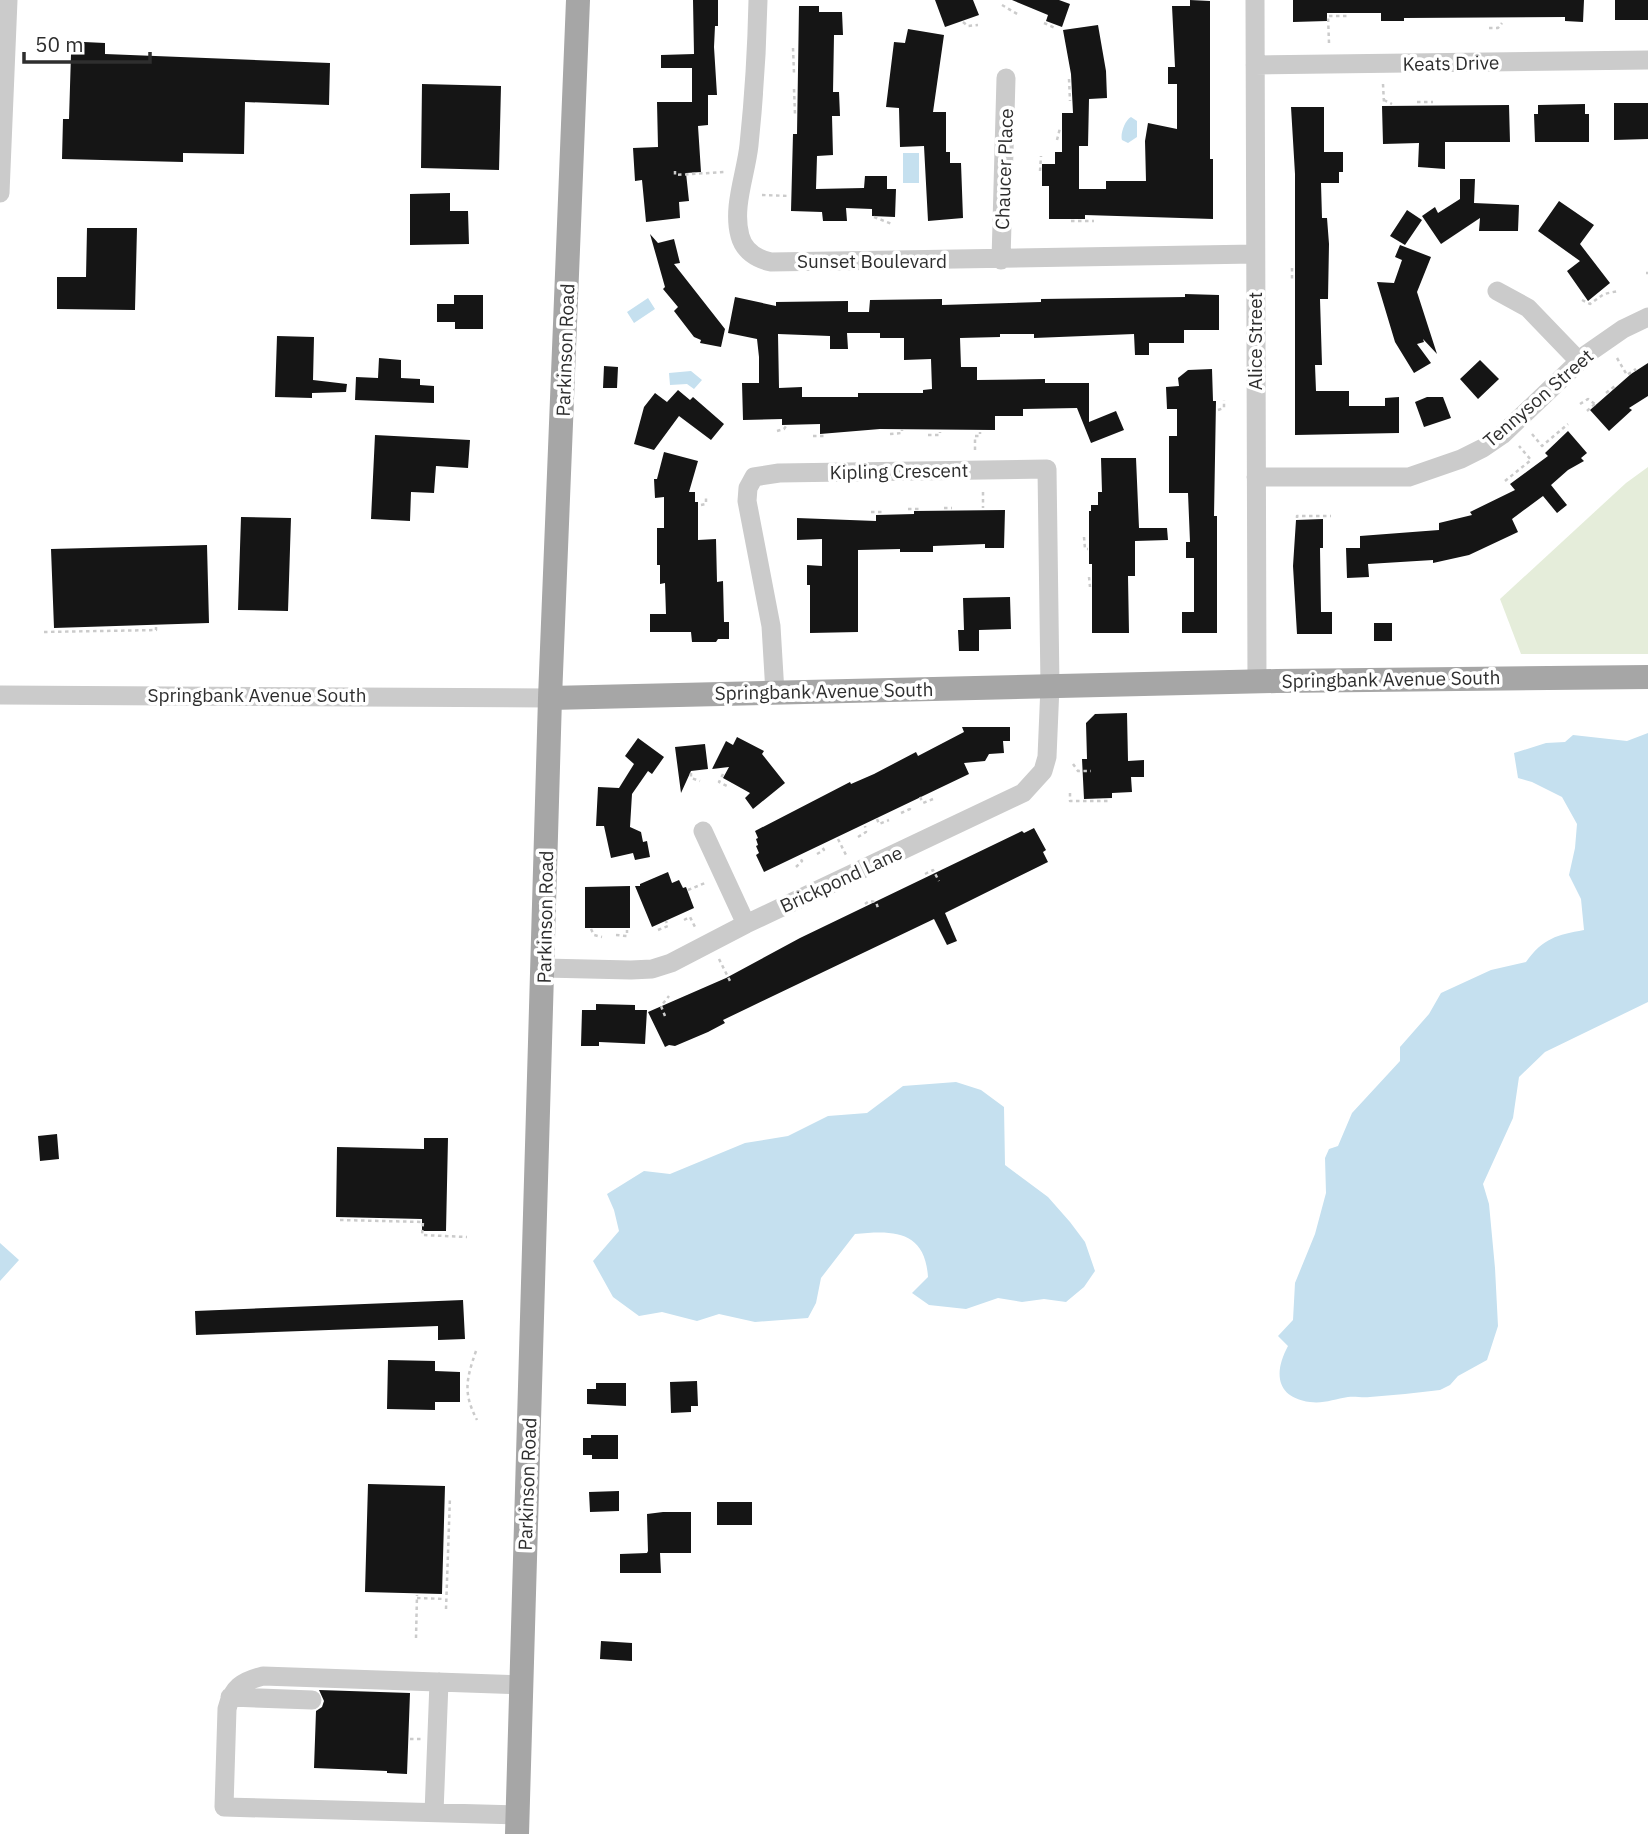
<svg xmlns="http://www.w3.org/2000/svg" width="1648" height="1834" viewBox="0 0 1648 1834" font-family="'IBM Plex Sans',sans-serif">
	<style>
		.green { fill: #e5edda }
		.water { fill: #c5e0ef }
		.building { fill: #151515; fill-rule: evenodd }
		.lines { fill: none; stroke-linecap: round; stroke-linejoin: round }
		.path { stroke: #cbcbcb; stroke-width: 2.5; stroke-dasharray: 3.5 3.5; stroke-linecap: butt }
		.minor { stroke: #cbcbcb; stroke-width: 19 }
		.major { stroke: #a6a6a6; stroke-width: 24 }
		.labels { text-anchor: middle; stroke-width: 7; stroke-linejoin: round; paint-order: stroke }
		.street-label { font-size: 19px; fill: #2e2e2e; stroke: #fff }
	</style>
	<rect width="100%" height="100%" fill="#fff"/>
	<!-- green -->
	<path class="green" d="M1648 467V654H1521L1500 599 1626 483Z"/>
	<!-- water -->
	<path class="water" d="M1131 117 1137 121V137L1128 143 1122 140C1120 134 1125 120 1131 117Z
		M903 153H919V183H903Z
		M648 298 655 309 634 323 627 312Z
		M691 371 702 380 694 389 687 384 670 385 669 373Z
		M1648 733V1002L1545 1052 1519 1077 1513 1118 1483 1184 1489 1204 1495 1268 1498 1326 1487 1360 1458 1376 1450 1385 1440 1390C1417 1393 1393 1395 1370 1397 1362 1398 1355 1396 1348 1397 1335 1399 1323 1404 1310 1402 1275 1397 1274 1372 1288 1346L1278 1336 1293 1320 1295 1283 1315 1234 1326 1193 1325 1158 1329 1149 1338 1146 1352 1113 1400 1061V1047L1429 1014 1441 993 1491 970 1526 962C1543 938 1557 935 1584 930L1581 899 1569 875 1575 848 1577 824 1562 797 1532 782 1518 778 1514 753 1546 743 1565 742 1573 735 1627 741Z
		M956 1082 981 1090 1004 1107 1005 1165 1048 1197 1070 1222 1085 1242 1095 1271 1084 1287 1066 1302 1044 1299 1022 1302 998 1298 966 1309 929 1305 912 1293 928 1277C925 1230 893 1230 855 1234L821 1278 816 1303 808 1318 755 1322 719 1314 697 1321 662 1312 639 1316 613 1297 593 1261 619 1231 614 1210 607 1194 644 1171 670 1174 745 1143 788 1136 828 1116 867 1113 903 1086Z
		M0 1243 19 1260 0 1281Z"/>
	<!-- building -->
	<path class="building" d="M693 0H718V26H715L714 47 717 95H708V125L698 126 701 172 686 173 689 201 679 202 680 218 646 222 642 180 635 181 633 148 658 147 657 102H692V68H661V55L694 54Z
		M935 0H973L979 15 945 27Z
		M1012 0H1059L1070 4 1062 27 1046 21 1048 15Z
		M1190 0 1210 1V159H1213V219L1085 215V219H1049V186H1042V164H1055V152H1062V113H1073L1071 74 1063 30 1098 25 1106 71 1107 98 1089 99 1088 146H1079V189H1106V181H1146L1145 141 1148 123 1177 129V84H1168V67H1175L1172 6H1190Z
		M1293 0H1584L1583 22 1565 21V17L1404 18V21H1381V13H1327V21L1293 22Z
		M1615 0H1648V20H1615Z
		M799 6H819V12H842L843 35H834L833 92H839L840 116H832L833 155 817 156 816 189 864 188 865 176H887V189H896L895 217 872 216V209L846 208 847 221H823L822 212 791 211 793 134H797Z
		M908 29 944 35 933 112H946V152H950V163H961L963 218 928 221 924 146 900 147 899 108 886 107 894 42 905 43Z
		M84 42 105 43V54L330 63 329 105 245 102 244 154 183 153V162L62 159 63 119H69L71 54H83Z
		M422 84 501 86 499 170 421 168Z
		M1614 103H1648V139L1614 140Z
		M1585 104V114H1589V142H1535L1534 114H1538V105Z
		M1509 105 1510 142H1445V169L1418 167 1419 143 1383 144 1382 106Z
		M1291 107H1324V152H1343V172H1339V183H1321L1322 218H1327L1329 244 1328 299H1320L1322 365H1315L1316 391H1349V406H1385V398L1399 397V433L1295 435V174Z
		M1460 179H1475L1474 203 1519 205 1518 231H1479L1480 218 1441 244 1422 216 1435 207 1438 213 1460 199Z
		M450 193V211H468L469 244 410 245V194Z
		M1559 201 1594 225 1580 244 1610 283 1588 301 1567 271 1580 261 1538 231Z
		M1407 210 1422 220 1405 245 1390 236Z
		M87 228H137L135 310 57 309V277H86Z
		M650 234 658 243 674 239 680 263 674 264 725 329 721 347 700 343 701 340 694 337 674 311 678 307 663 289 665 287Z
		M1400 245 1431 257 1417 292 1437 354 1423 339 1424 342 1417 344 1431 363 1414 373 1395 342 1377 282 1394 283 1402 260 1395 257Z
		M1185 294 1219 295V330H1184V343H1149V355H1135L1134 334 1034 338V334H1000V337L960 338 961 367H977V380L1045 379V383H1089V422L1116 411 1124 430 1091 443 1077 408 1023 409V416H995V430L880 429 820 434V424L782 425V419L743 420 742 383H759V357L757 339 728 333 735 297 776 306V302L848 301V312H869L870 300 942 299V305L1041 302V299L1185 297ZM847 333H880V338H904V360L931 359 932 389 923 390V393H858V397H802V387L779 388 778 334 830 336V349H848Z
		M454 295H483V329H455V322H437V304H454Z
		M277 336 314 337 313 380 347 384 346 392 312 393V398L275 397Z
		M379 358 401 360V378L420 379V385L434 386V403L355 400 356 377 378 378Z
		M1480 360 1499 379 1478 399 1460 379Z
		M1648 363V396L1629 408 1632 410 1609 431 1590 410 1631 374Z
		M604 366 618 367 617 388H603Z
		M1212 369 1213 401H1216L1214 516H1217V633H1182V612H1194V558H1186V542H1190L1188 493H1169V436H1177V409H1167L1166 387 1179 386 1178 378 1188 370Z
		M678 390 690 400 693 397 724 424 711 440 679 416 654 450 634 444 644 407 655 393 667 402Z
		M1427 397H1443L1451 418 1424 427 1415 402Z
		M1568 431 1587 453 1581 458 1584 461 1568 470 1551 485 1567 505 1557 513 1543 496 1512 519 1518 532 1469 555 1433 563V560L1368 564 1369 577 1347 578 1346 548H1360V536L1439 530V523L1472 515 1470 512 1515 490 1510 484 1548 456 1545 453Z
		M375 435 470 440 468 468 436 466 434 493 411 492 410 521 371 519Z
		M664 452 698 461 689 492H695V502H698V540L716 539 717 582 723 581 724 622H729V639H718L716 642H692L691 632H650V614H666L665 583 660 584V565H657V528H664V497L655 498 654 479H657Z
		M1101 458H1136L1139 528H1167L1168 540 1135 541V576H1128L1129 633H1092V564H1089V511H1091V505H1098V492H1102Z
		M1005 510 1004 548H985V544L933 546V552H900V549L858 550V632L810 633V585H807V565L822 566V539L797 540V518L876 521V515L914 514V511Z
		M241 517 291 518 288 611 238 610Z
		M1323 519V548H1320L1321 612H1332V634H1297L1293 566 1296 520Z
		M207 545 209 623 54 628 51 549Z
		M1010 597 1011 629 979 630V651H959L958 630H964L963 598Z
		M1374 623H1392V641H1374Z
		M1127 713 1128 761 1144 760V777H1131L1132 792 1112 793V798L1084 799 1082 759H1087L1086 723 1095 714Z
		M962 727H1010V741H1003L1004 753 989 754 985 761 964 763 969 774 764 872 756 855 759 853 756 846 758 845 756 839 758 838 755 831 850 782 851 784 874 774 916 752 918 756 964 732Z
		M737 737 764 751 762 754 785 783 753 809 745 798 750 793 723 778 729 767 712 769 726 741 733 745Z
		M638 738 664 757 652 774 648 771 632 794 630 827 641 832 643 842 647 841 650 857 635 860 633 853 611 858 604 826H596L598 787 619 788 634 764 625 756Z
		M705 744 708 769 691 771 681 793 675 747Z
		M1034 828 1046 850 1043 852 1048 862 945 913 957 941 947 945 934 919 748 1008 723 1020 725 1023 708 1032 675 1046 669 1045 665 1047 648 1012 726 978 800 938 1022 831 1024 833Z
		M668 872 672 883 679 880 683 888 686 887 694 908 652 927 635 886H640V884Z
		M630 886V928H585V887Z
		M596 1004 635 1005V1010H647L645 1044 599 1042V1046H581L582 1010H596Z
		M57 1134 59 1159 40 1161 38 1136Z
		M424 1138H448L446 1231H422V1219L336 1217 337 1147 424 1149Z
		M463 1300 465 1339 438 1340V1326L196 1335 195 1311Z
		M388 1360 435 1361V1371L460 1372V1402H435V1410L387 1409Z
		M697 1381 698 1406H691V1412L671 1413 670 1382Z
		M596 1383H626V1406L587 1404V1389H596Z
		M591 1435H618V1459H592V1455H583V1438H591Z
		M368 1484 445 1486 442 1594 365 1592Z
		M619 1491V1511L590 1512 589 1492Z
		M717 1502H752V1525H717Z
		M663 1512H691V1553H660L661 1573H620V1554L647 1553 648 1551 647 1514Z
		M601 1641 632 1643V1661L600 1659Z
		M319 1690 410 1693 407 1774 387 1773V1771L314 1768 316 1711 322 1707 324 1701Z"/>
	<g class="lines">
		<!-- path -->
		<path class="path" d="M1002 5 1019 15
			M963 22 968 26 978 25
			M1044 23 1055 28
			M1489 28H1498L1502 23
			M1329 43 1328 16H1348
			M793 48 794 73
			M1069 79 1070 101
			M1383 84 1384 104
			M794 89 795 114
			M1384 100 1392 104
			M1417 102H1433
			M1057 140 1060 128
			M675 171V175L725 172
			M1040 171 1041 156
			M762 195 790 196
			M874 217 892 224
			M1071 221H1094
			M1292 268V279
			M1646 273H1648
			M1582 300 1590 304 1604 294 1618 291
			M1617 358 1627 375 1636 369
			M1606 393 1615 386
			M1580 404 1588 399 1595 404
			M1218 410 1224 408V400
			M1587 411 1597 402
			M777 431 784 429 786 426
			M890 434 902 433V429
			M1532 434 1542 446 1568 424
			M928 435H940V432
			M813 436H825
			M975 450V436H980V432
			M1505 481 1531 460 1519 446
			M983 492V508
			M701 505 706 504V497
			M944 508H952
			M908 509H920
			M871 512H884
			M1297 518V516H1331
			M1084 537 1085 549H1088
			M1089 577 1090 587
			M44 632 156 630V627
			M1073 764 1078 771H1091
			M691 773V778L700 781
			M723 774 719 782 727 786
			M1070 793V801H1108
			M920 797 923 803 933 799
			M901 813 910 809 909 805
			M877 819 879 824 889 820
			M858 837 866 832 865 826
			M838 839 846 855
			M817 854 824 850 822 847
			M796 867 802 861 800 858
			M925 874 933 870 939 881
			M688 890 705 883
			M865 904 869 901 876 902 878 908
			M684 920 690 917 696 929
			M591 929 594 935 602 937
			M658 930 668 926 666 921
			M616 935 627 936V930
			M719 959 730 981
			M665 1016 661 1006 669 996
			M340 1220 423 1222 422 1235 467 1237
			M476 1351C466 1380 463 1393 477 1420
			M417 1598 445 1599
			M446 1609 450 1497
			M416 1638 417 1595
			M410 1739H421"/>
		<!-- minor -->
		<path class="minor" d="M758 0C757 49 754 97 749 145 746 174 732 207 740 236 744 251 757 259 771 262L1255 254
			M1255 0 1257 682
			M1255 65 1648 60
			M0 193 8 0
			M1001 260 1006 78
			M1497 291 1528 308 1579 361
			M1256 477H1409L1461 459 1483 448 1502 435 1587 354 1623 329 1648 317
			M0 695 550 698
			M703 831 746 924
			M544 968 631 970 652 969 671 963 746 924 1023 793 1043 771 1047 757 1050 686 1047 469 779 473 754 477 748 488 747 501 771 626 775 693
			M230 1697 312 1700
			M434 1813 439 1682
			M517 1815 224 1807 227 1709C232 1688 242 1681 263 1676L521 1685"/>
		<!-- major -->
		<path class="major" d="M550 698 1277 681 1648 677
			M517 1834 550 698 578 0"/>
	</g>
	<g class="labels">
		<!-- street labels -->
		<g class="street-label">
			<text transform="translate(1451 63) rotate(-1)" y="7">Keats Drive</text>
			<text transform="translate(1004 169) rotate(-88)" y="7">Chaucer Place</text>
			<text x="872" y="268">Sunset Boulevard</text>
			<text transform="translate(1255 341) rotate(-90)" y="7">Alice Street</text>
			<text transform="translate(565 350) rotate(-88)" y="7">Parkinson Road</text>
			<text transform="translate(1538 398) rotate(-41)" y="7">Tennyson Street</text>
			<text transform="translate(899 471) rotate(-1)" y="7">Kipling Crescent</text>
			<text transform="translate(1391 679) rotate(-1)" y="7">Springbank Avenue South</text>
			<text transform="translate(824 691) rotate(-1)" y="7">Springbank Avenue South</text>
			<text x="257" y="702">Springbank Avenue South</text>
			<text transform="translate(841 879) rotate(-25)" y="7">Brickpond Lane</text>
			<text transform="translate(545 917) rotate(-89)" y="7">Parkinson Road</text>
			<text transform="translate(527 1484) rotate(-88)" y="7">Parkinson Road</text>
		</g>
	</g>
	<!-- scale -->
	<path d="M24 52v10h126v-10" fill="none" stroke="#2e2e2e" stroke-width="3.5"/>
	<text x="35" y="52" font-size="21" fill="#2e2e2e" stroke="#ffffff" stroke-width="5" paint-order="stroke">50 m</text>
</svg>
